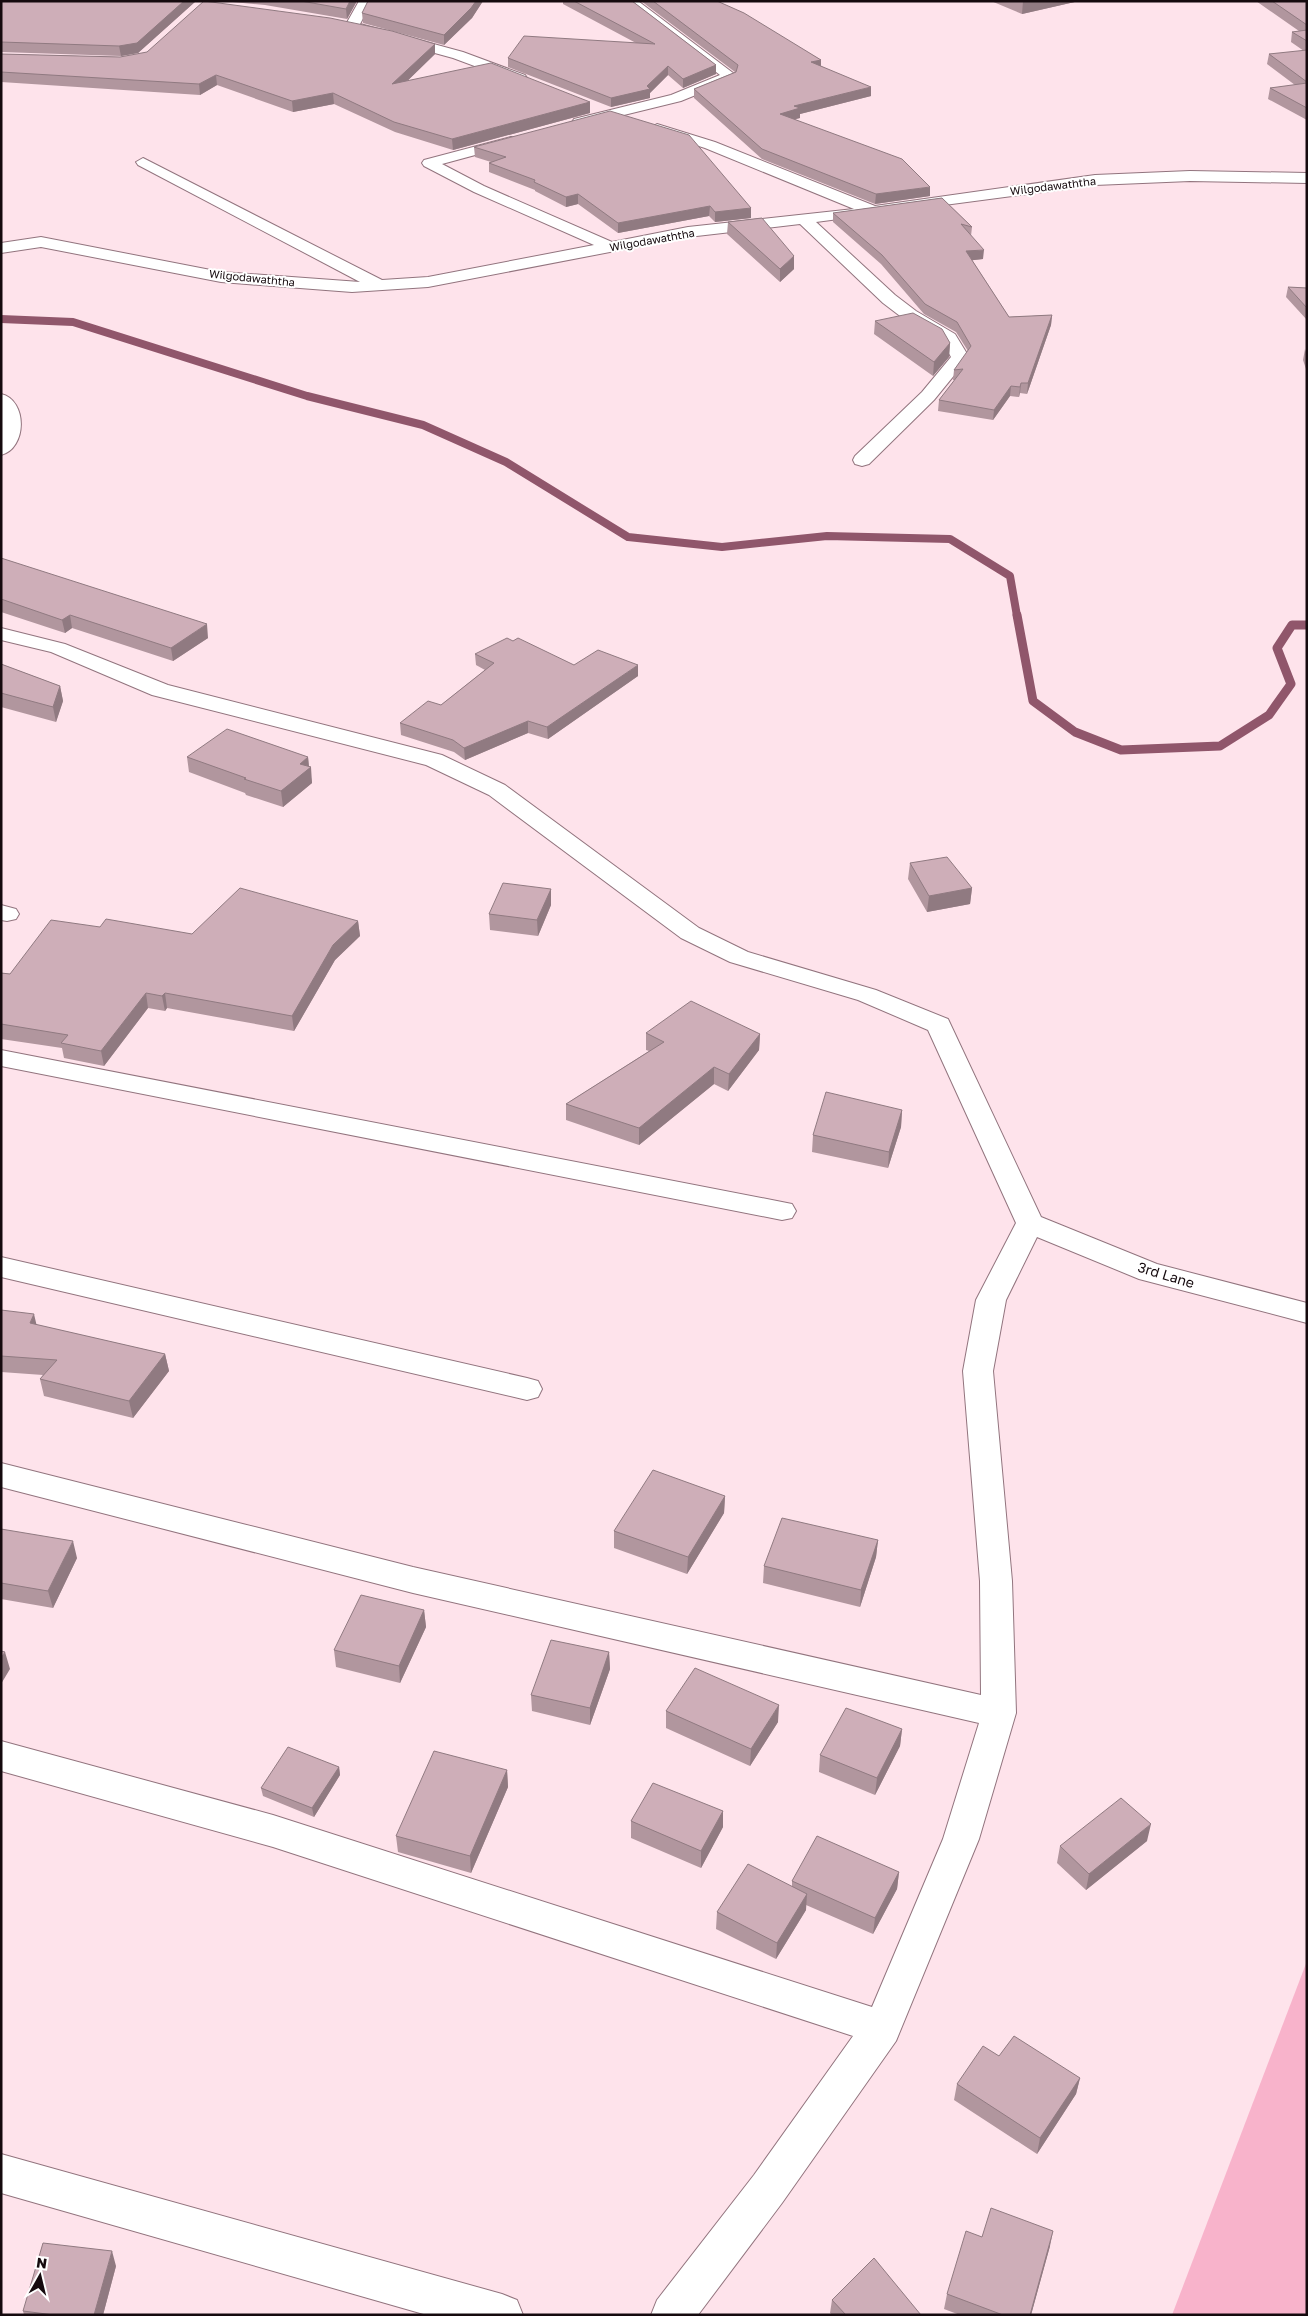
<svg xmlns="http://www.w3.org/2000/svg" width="1308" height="2316" viewBox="0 0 1308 2316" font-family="'Golos Text',sans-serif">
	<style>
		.green { fill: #f8b3cb }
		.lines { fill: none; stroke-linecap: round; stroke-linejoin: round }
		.stream-far1 { stroke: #90566b; stroke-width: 8 }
		.stream { stroke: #90566b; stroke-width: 9 }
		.street-casing { stroke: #92747e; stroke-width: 2 }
		.street { fill: #fff; fill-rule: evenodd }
		.wall { fill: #b1969e }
		.shaded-wall { fill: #907a81 }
		.building { fill: #ceaeb8; stroke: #907a81 }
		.labels { text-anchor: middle; stroke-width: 4; stroke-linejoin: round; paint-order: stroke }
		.far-street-label { font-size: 11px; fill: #150a0e; stroke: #fff }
		.street-label { font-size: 14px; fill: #150a0e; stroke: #fff }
	</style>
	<rect width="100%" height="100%" fill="#fee3eb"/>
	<!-- green -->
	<path class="green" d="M1307 1961V2315H1172Z"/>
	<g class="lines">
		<!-- stream-far1 -->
		<path class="stream-far1" d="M1 319 73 322 307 396 423 425 506 462 628 537 722 547 827 536 950 539 1010 576 1017 616"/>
		<!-- stream -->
		<path class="stream" d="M1017 615 1033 701 1075 732 1121 750 1220 746 1269 715 1291 684 1277 648 1292 625H1307"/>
		<!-- street casing -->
		<g class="street-casing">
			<path id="street" d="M359 1H372L360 24 463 52 525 75 527 78 520 82 515 81 453 58 347 29 345 26Z
				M623 1H638L737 76 735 79 681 101 579 126 574 125 572 122 574 119 671 95 720 75Z
				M657 124 715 142 875 206 1095 175 1190 171 1307 173V183L1190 181 1095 185 816 222 895 295 916 311 955 334 969 357 934 400 869 464 862 466 855 464 853 460 855 456 922 392 951 357 942 341 904 319 883 303 800 224 688 237 428 287 352 292 221 282 41 247 1 253V243L41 237 221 272 360 282 138 165 136 162 143 158 382 280 428 277 594 245 474 192 424 166 422 163 424 160 511 137 516 138 518 141 516 144 442 164 484 186 612 242 688 227 854 209 705 148 652 131 650 128Z
				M1 394C28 400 27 449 1 455Z
				M1 628 65 644 168 685 442 755 505 785 699 928 748 952 876 990 948 1019 1041 1217 1157 1264 1307 1303V1323L1139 1279 1037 1237 1006 1300 993 1371 1012 1581 1016 1713 979 1839 896 2041 782 2203 698 2315H651L657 2300 754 2175 853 2036 273 1847 1 1771V1741L273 1815 872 2007 943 1839 979 1723 413 1593 1 1487V1463L413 1567 981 1695 980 1581 963 1371 976 1300 1016 1223 928 1030 858 1000 730 962 681 938 489 795 426 765 152 695 51 652 1 640Z
				M1 905 16 909 19 914 16 919 7 921 1 920Z
				M1 1050 782 1202 792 1204 796 1211 792 1218 782 1220 1 1066Z
				M1 1257 527 1378 538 1381 542 1389 538 1397 527 1400 1 1277Z
				M1 2154 502 2294 517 2300 523 2315H427L1 2193Z"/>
		</g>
		<!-- street -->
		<use href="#street" class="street"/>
	</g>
	<!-- wall -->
	<path class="wall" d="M1 1H196L138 53 121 56 1 52Z
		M222 1H357L347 19 265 5Z
		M368 1H483L472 18 444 45 363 23 362 13Z
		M563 1H632L716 65V74L683 88 668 75 650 93V98L611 107 508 67V58L636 43 563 4Z
		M641 1H717L821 60V66L871 96 800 114V118L795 119 930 196 875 204 762 159 694 98V89L735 72Z
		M991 1H1079L1022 14Z
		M1256 1H1307V120L1268 99 1270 88 1295 85 1267 64 1269 54 1304 51 1291 42 1292 32 1299 31Z
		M435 44V54L407 81 590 102V113L453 150 395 132 334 104 293 112 217 85 200 95 1 82V54L120 57Z
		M474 147 751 208V218L715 222 709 216 618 233 578 204 566 207 535 191V190L489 172V163L491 162 475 157Z
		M942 198 972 227 971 236 983 259 972 260 1009 317 1052 315 1051 325 1027 394 1020 393 1019 397 1010 396 993 420 938 411 939 400 955 380H953L954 370 968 351 956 332 924 314 881 264 833 222V213Z
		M728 222 794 269 780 282 727 234Z
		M1288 287 1307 288V320L1286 297Z
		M875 321 950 343 949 357 933 376 874 334Z
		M1305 349 1307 355V372L1303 360Z
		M1 558 208 638 173 661 72 628 65 633 1 612Z
		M475 654 574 665 638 676 548 739 528 733 465 760 454 752 401 735 400 723 441 705 485 670 476 665Z
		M1 664 60 686 63 701 56 722 1 707Z
		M187 757H308L309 766 312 783 283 807 246 795 245 793 189 772Z
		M910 863 972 888 970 904 927 912 908 879Z
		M551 889V905L538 936 490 930 489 914Z
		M358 921 360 936 335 960 294 1031 167 1008 165 1011 148 1008 104 1066 64 1058 62 1048 1 1039V973L10 974 100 927 192 934Z
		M646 1033 760 1034 759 1050 728 1091 714 1084 639 1145 566 1120V1104L649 1051 646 1050Z
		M902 1110 901 1127 888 1168 812 1152 813 1135Z
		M1 1310 37 1325 165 1354 169 1371 133 1418 44 1396 40 1379 43 1375 1 1372Z
		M725 1496 724 1513 687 1574 614 1548V1531Z
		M1 1529 77 1558 53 1608 1 1599Z
		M878 1540 876 1557 860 1607 763 1583 764 1566Z
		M424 1610 426 1627 400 1683 336 1667 334 1650Z
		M609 1652 610 1669 590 1725 532 1711 531 1695Z
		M666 1711 778 1722 750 1766 666 1728Z
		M902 1729 900 1746 875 1795 819 1772 820 1755Z
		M339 1767 340 1775 314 1817 263 1796 261 1788Z
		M507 1770 508 1787 471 1873 398 1852 396 1836Z
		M723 1811V1827L701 1868 631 1838V1821Z
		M1147 1841 1086 1890 1057 1863 1060 1846Z
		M899 1872 897 1889 873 1934 806 1905V1910L776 1959 716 1929 717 1912 792 1886V1881Z
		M999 2056 1080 2078 1076 2094 1037 2154 954 2100 957 2084Z
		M982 2237 1050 2246 1031 2315H960L944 2309 947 2294Z
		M116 2266 103 2315H24L23 2311Z
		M832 2300 921 2315H832L830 2313Z"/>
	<!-- shaded-wall -->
	<path class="shaded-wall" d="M184 1H196L138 53 121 56 119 46Z
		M350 1H357L347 19 346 9Z
		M476 1H483L472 18 444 45V35Z
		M1023 1H1079L1022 14Z
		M435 44V54L393 95 392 84Z
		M821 60V69L811 62Z
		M716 65V74L683 88V79Z
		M668 66V75L650 93V98L611 107V98L647 86Z
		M216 75 217 85 200 95 199 84Z
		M871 87V96L800 114V118L780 123V114L794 106Z
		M333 93 334 104 293 112 292 101Z
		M590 102V113L453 150 452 139Z
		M930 187V196L875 204 876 194Z
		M578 194V204L566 207V197Z
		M710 206 709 216 618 233V223Z
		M751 208V218L715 222V212Z
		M984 250 983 259 966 261V251Z
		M794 256V269L780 282V269Z
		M1052 315 1051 325 1027 394 1028 383Z
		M950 343 949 357 933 376 934 362Z
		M1021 383 1020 393 1019 397 1020 387Z
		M1011 386 1010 396 993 420 994 410Z
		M70 615 72 628 65 633 62 620Z
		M207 624 208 638 173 661 171 648Z
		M638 665V676L548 739 547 727Z
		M60 686 63 701 56 722 53 707Z
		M528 721V733L465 760 464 748Z
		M308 757 309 768 311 767 312 783 283 807 281 791 300 764Z
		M972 888 970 904 927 912 929 896Z
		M551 889V905L538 936 537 920Z
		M358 921 360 936 335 960 294 1031 292 1016 333 945Z
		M146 993 148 1008 104 1066 101 1051Z
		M165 993 167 1008 165 1011 162 996Z
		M760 1034 759 1050 728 1091 729 1074Z
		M714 1067V1084L639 1145V1128Z
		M902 1110 901 1127 888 1168 889 1152Z
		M34 1314 38 1331 30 1323Z
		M165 1354 169 1371 133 1418 129 1401Z
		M725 1496 724 1513 687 1574 688 1557Z
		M878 1540 876 1557 860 1607 861 1590Z
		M73 1541 77 1558 53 1608 48 1591Z
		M424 1610 426 1627 400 1683 399 1666Z
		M5 1652 10 1669 1 1684V1658Z
		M609 1652 610 1669 590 1725V1708Z
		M779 1705 778 1722 750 1766 751 1749Z
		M902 1729 900 1746 875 1795 877 1778Z
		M339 1767 340 1775 314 1817 312 1808Z
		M507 1770 508 1787 471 1873 470 1856Z
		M723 1811V1827L701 1868V1851Z
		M1151 1824 1147 1841 1086 1890 1089 1874Z
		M899 1872 897 1889 873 1934 875 1918Z
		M807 1894 806 1910 776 1959 777 1943Z
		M1080 2078 1076 2094 1037 2154 1040 2138Z
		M1053 2231 1050 2246 1031 2315H1030Z
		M112 2251 116 2266 103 2315H94Z"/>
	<!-- building -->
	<path class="building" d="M1 1H184L137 43 119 46 1 42Z
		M204 1 330 18 392 31 435 44 392 84 491 63 590 102 452 139 394 122 333 93 292 101 216 75 199 84 1 72V54L120 57 147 52Z
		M301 1H350L346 9Z
		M368 1H476L471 8 444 35 362 13Z
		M574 1H632L716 65 683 79 668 66 647 86 650 89 611 98 508 58 524 36 655 44Z
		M653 1H717L744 13 821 60 811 62 871 87 794 106 800 108 780 114 902 159 930 187 876 194 762 149 694 89 736 72 738 65Z
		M1272 1H1307V25Z
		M1307 30V41L1292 32Z
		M1307 50V82L1269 54Z
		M1307 83V108L1270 88Z
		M610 111 689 135 751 208 715 212 710 206 618 223 578 194 566 197 534 182 535 180 489 163 506 157 474 147Z
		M942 198 972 227 961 224 984 250 966 251 1009 317 1052 315 1028 383H1021L1020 387 1011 386 994 410 939 400 963 369 954 370 971 346 957 322 925 304 882 255 833 213Z
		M762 218 794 256 780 269 728 222Z
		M1288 287 1307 288V308Z
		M913 313 942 329 950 343 934 362 875 321Z
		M1 558 207 624 171 648 70 615 62 620 1 599Z
		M507 638 513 641 518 638 574 665 598 650 638 665 547 727 528 721 464 748 453 740 400 723 428 701 441 705 494 663 475 654Z
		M1 664 60 686 53 707 1 693Z
		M227 729 308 757 300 764 311 767 281 791 244 779 246 778 187 757Z
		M947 857 972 888 929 896 910 863Z
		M503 883 551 889 537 920 489 914Z
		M240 888 358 921 333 945 292 1016 165 993 162 996 146 993 101 1051 61 1043 68 1035 1 1024V973L10 974 51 920 100 927 106 919 192 934Z
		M691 1001 760 1034 729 1074 714 1067 639 1128 566 1104 664 1042 646 1033Z
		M826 1092 902 1110 889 1152 813 1135Z
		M1 1310 34 1314 30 1323 165 1354 129 1401 40 1379 57 1360 1 1356Z
		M653 1470 725 1496 688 1557 614 1531Z
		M782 1518 878 1540 861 1590 764 1566Z
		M1 1529 73 1541 48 1591 1 1583Z
		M361 1595 424 1610 399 1666 334 1650Z
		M551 1640 609 1652 590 1708 531 1695Z
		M1 1651 5 1652 1 1658Z
		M695 1668 779 1705 751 1749 666 1711Z
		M846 1708 902 1729 877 1778 820 1755Z
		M288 1747 339 1767 312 1808 261 1788Z
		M434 1751 507 1770 470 1856 396 1836Z
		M653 1783 723 1811 701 1851 631 1821Z
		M1121 1798 1151 1824 1089 1874 1060 1846Z
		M817 1836 899 1872 875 1918 792 1881Z
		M748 1864 807 1894 777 1943 717 1912Z
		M1014 2036 1080 2078 1040 2138 957 2084 983 2046 999 2056Z
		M991 2208 1053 2231 1030 2315H1003L947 2294 966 2231 982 2237Z
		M43 2243 112 2251 94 2315H54L23 2311Z
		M874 2258 921 2315H846L832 2300Z"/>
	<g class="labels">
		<!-- far-street labels -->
		<g class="far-street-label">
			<text transform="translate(1053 186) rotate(-7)" y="4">Wilgodawaththa</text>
			<text transform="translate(652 240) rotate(-10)" y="4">Wilgodawaththa</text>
			<text transform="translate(252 278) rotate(6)" y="4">Wilgodawaththa</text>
		</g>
		<!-- street labels -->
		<g class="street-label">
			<text transform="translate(1166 1275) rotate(17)" y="5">3rd Lane</text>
		</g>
	</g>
	<!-- border -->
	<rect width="1308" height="2316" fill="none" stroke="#150a0e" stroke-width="5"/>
	<!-- north arrow -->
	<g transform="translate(40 2276) rotate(8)" stroke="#ffffff" stroke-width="4" paint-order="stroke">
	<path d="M0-4L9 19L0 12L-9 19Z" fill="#150a0e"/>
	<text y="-8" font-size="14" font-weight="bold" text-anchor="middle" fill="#150a0e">N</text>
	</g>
</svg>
